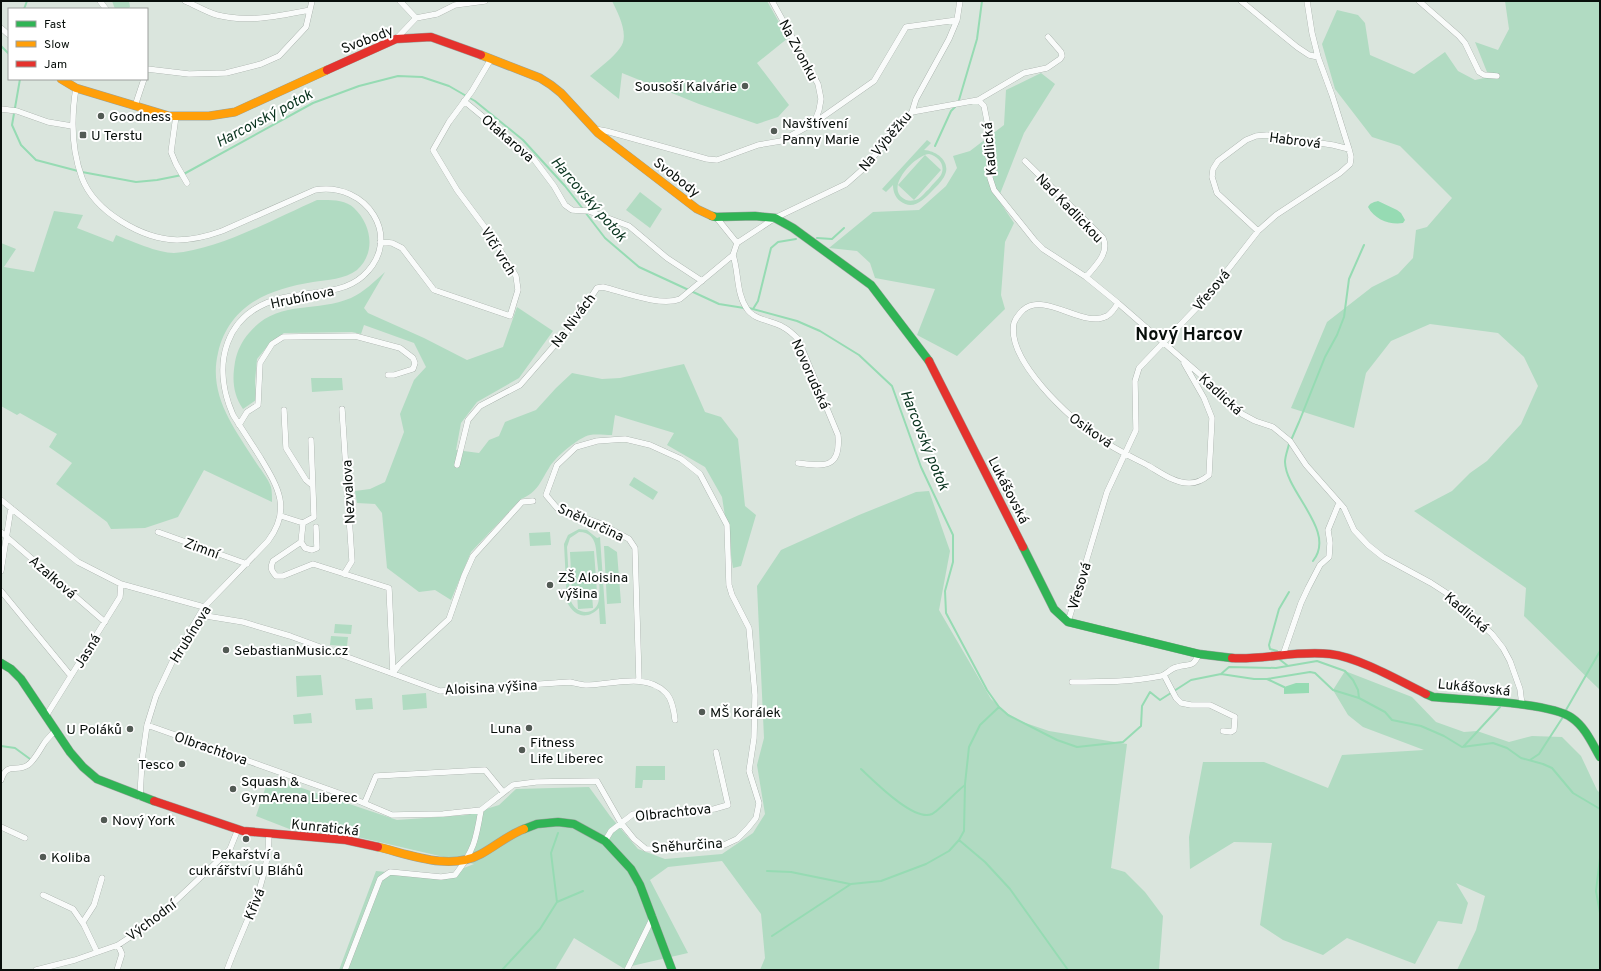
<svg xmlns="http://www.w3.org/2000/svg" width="1601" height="971" viewBox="0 0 1601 971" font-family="Overpass,sans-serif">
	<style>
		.green { fill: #b1dbc2; fill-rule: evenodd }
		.water { fill: #96dbb3 }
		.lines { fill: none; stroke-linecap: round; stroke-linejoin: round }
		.stream { stroke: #96dbb3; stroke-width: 2 }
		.street-casing { stroke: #99a29c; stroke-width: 6 }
		.fast-casing { stroke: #99a29c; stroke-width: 9 }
		.slow-casing { stroke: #99a29c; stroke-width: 9 }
		.jam-casing { stroke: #99a29c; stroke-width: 9 }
		.street { stroke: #f9fbfa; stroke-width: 5.5 }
		.fast { stroke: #30b455; stroke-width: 8 }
		.slow { stroke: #ff9f0a; stroke-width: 8 }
		.jam { stroke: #e5322d; stroke-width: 8 }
		.poi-dot { fill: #525a54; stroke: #fff; stroke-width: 1.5 }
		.labels { text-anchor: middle; stroke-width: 4; stroke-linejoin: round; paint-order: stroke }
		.street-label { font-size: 14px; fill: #080f0b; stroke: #fff }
		.poi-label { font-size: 14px; fill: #080f0b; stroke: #fff; text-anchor: start }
		.water-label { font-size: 15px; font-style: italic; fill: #0a341f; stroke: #fff }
		.district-label { font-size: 18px; font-weight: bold; fill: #080f0b; stroke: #fff }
	</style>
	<rect width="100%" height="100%" fill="#dae5dd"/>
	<!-- green -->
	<path class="green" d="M112 1H129L130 7 128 9H115Z
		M612 1H767L788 38 757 63 789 105 778 117 757 124 699 104 622 73 619 99 590 76C599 68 613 58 620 48 630 36 618 13 612 1Z
		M1505 1H1600V690L1524 616 1526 588 1414 511 1452 491 1470 473 1487 461 1521 424 1538 386 1524 357 1498 333 1430 324 1391 341 1366 373 1354 428 1291 408 1327 322 1372 287 1398 274 1413 258 1416 230 1427 227 1452 198 1400 146 1372 137 1335 89 1322 44 1337 10 1358 15 1365 23 1370 55 1414 74 1445 52 1458 71 1475 80 1489 77 1475 42 1498 50 1509 29Z
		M1041 73 1055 84 1024 133 998 199 1014 223 1005 242 1001 295 1005 309 957 356 917 335 935 289 875 278 870 263 857 251 829 248 873 212 919 210 946 186 957 168 953 156 970 151 1004 125 1006 90Z
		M927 140 931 143 924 150C938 151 952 163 944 177 941 182 936 187 932 191 923 200 913 211 900 201 895 197 893 191 893 185L886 192 882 189ZM929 154C938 156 946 165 941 175 938 180 932 184 929 189 925 192 922 197 918 199 914 201 909 201 906 200 882 189 915 155 929 154Z
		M925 155 941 170 914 200 898 185Z
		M640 192 662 209 650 228 626 210Z
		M317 200C329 200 345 199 354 208 372 225 376 253 357 270 345 279 327 280 313 282 269 289 229 305 218 353 208 395 234 428 255 461 260 469 268 478 271 487 272 491 272 497 272 502L204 470 178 517 145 528 111 529 107 522 56 484 72 463 49 447 57 434 20 413 17 415 1 406V243L16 249 4 267 34 272 54 211 83 215 77 228 113 242 116 235C131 241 158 253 174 253 218 250 276 218 317 200Z
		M385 272 364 308 368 313 424 338 467 360 503 347 517 307 553 331 519 378 477 402 461 423 456 450 479 453 489 440 499 436 505 422 536 410 556 388 572 373 602 379 620 378 684 364 705 412 721 417 738 439 745 506 756 515 741 566 733 568 722 497 705 467 667 445 674 433 615 415 612 435C605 435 596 434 590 435 579 437 554 458 549 468 540 482 538 492 521 499L471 552 451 600 435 590 419 592 387 568 382 513 375 504 357 503 355 491 370 489 385 482 404 432 400 414 414 380 426 367 414 343 364 325 361 334 352 332 284 333 270 343 257 359 255 381 256 400 243 409C233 394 232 380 235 362 237 351 242 341 249 333 277 299 316 313 351 298 364 292 375 281 385 272Z
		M311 378H342L343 390 312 392Z
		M634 477 658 492 653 500 629 485Z
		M929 491 950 551 939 610 991 699 1014 719 1049 731 1127 744 1111 868 1125 872 1145 892 1163 916 1159 970H760L765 958 761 914 722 861 668 867 650 880 688 953 623 968 574 938 555 970H339L376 871 441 877 474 864 349 835 292 830 256 816 269 777 397 820 467 815 499 805 516 789 589 787 610 816 638 849 665 859 722 854 753 833 765 814 757 765 764 738 757 586 781 550 859 515 916 492Z
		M579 529 587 530 597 538 600 537 606 624H600L599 608C588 620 574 617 567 602L564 544 568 535ZM579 532C590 532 595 539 596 549 597 564 601 584 599 599 597 617 574 616 570 598L567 547 570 538Z
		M550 532 551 545 530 546 529 533Z
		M604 546H608L617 552 621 603 607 604Z
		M594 551 597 592 572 593 570 552Z
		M592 594 593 608 578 609 577 595Z
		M335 624 352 625 351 634 334 633Z
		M331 636 348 637 347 646 330 645Z
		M1345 671 1412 697 1436 722 1464 732 1477 731 1509 742 1532 736 1562 737 1581 756 1597 790 1600 793V970H1457L1476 930 1485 896 1456 883 1468 903 1462 924 1438 921 1415 964 1347 938 1323 955 1283 940 1260 925 1272 843 1234 842 1190 869 1189 837 1203 762H1264L1328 788 1342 755 1424 750 1363 727 1348 715 1333 690Z
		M321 675 323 695 297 697 296 676Z
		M426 693 427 708 403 710 402 695Z
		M372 698 373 709 356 710 355 699Z
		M311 713 312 723 294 724 293 715Z
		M636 766H665V780H643L642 788H635Z"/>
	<!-- water -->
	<path class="water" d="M1378 201 1397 210 1401 213 1405 220 1403 223C1390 225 1375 220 1368 207 1370 203 1374 202 1378 201Z
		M1296 683H1309V693L1284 694V687Z"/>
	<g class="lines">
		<!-- stream -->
		<path class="stream" d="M24 9 27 1
			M1 46 9 54
			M20 79 12 125 21 145 36 160 78 171
			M959 100 977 39 982 1
			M935 146 951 111 956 106
			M82 172 136 182 157 180 182 175 313 103 359 86 398 76 422 77 449 86 475 101 523 140 565 186 583 209
			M585 212 605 238 639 267 719 304 744 308
			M817 238 832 239 844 228
			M749 308 797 321 820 331 859 355 892 386 921 467 953 535V562L945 591 946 613 987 690 999 707 1008 715 1057 740 1077 747 1123 742 1141 726 1142 706 1150 692 1160 700 1191 680 1221 674 1229 667 1276 668 1317 661 1345 671 1353 680 1358 690 1359 698 1385 712 1392 720 1421 726 1444 736 1462 747 1493 743 1507 748 1521 758 1543 764 1552 768 1573 793 1600 809
			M753 309 758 301 771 248 778 242 796 239
			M1292 438 1299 422 1325 357 1337 335 1344 317 1349 279 1364 245
			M1289 444C1288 449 1285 456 1285 462 1286 493 1337 531 1313 561
			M1277 651 1270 649 1269 645 1279 609 1289 592
			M1279 659 1288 666
			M1221 674 1254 679H1267L1310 672 1315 673 1333 690 1359 698
			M1267 679 1284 687
			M1566 710 1600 651
			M1 746 15 748 30 759
			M1463 747 1500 707
			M1530 760 1539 754 1563 717
			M861 769C874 781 914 822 932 814 938 811 958 790 965 785
			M959 840 985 862 1010 889 1068 970
			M1600 858 1596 891 1600 913
			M767 871 791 872 850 884
			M557 902 583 891
			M772 936 851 884 881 881 926 864 949 851 959 840 964 831 965 784 969 747 980 725 999 707
			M502 970 540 929 557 902 551 853 558 833"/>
		<!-- street casing -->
		<g class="street-casing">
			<path id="street" d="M100 1 106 9
				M185 1C195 5 206 12 217 15 248 23 279 16 310 10
				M400 1 416 18
				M772 1 818 84 821 99 819 110 814 123
				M1241 1 1297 47 1309 55 1318 57
				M1419 1 1459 36 1465 43 1479 72 1484 75 1497 76
				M1 28 9 35
				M396 39 416 18 437 14 455 5 485 1
				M147 69 189 74 226 73 261 64 279 56 306 27 312 1
				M76 88C71 118 71 148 82 178 95 212 142 239 177 240 193 240 208 236 222 231L315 190C366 181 405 238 363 276 342 295 309 291 282 298 224 312 211 365 233 415 242 429 251 443 260 457 278 487 292 509 268 541L204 607 173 660 156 696 147 725 142 760 140 797
				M978 100 984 106 988 126 990 178 994 190 1035 241 1043 249 1086 277 1118 303 1203 377 1242 414 1255 421 1273 427 1290 441 1306 465 1344 508 1354 530 1368 545 1383 557 1431 583 1448 594 1492 634 1503 648 1510 661 1520 689 1522 705
				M464 101 533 158 554 186 565 205 572 210 589 211 629 226 667 258 702 281
				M135 106 144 79
				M1 109 17 111 48 122 72 126
				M912 112 978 100 1024 73 1047 68 1060 59 1062 56 1061 52 1048 37
				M176 116 171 152 176 164 187 183
				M595 129 606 131 707 159 717 160 758 145 781 141 814 123 874 81 906 27 957 20
				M1025 161 1103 238C1110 253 1095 266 1086 277
				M716 217 737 243
				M1258 231 1217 193 1212 177 1213 169 1218 161 1246 140 1256 136 1267 135 1333 145 1349 149
				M380 242 392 243 402 248 434 290 510 316 518 290 516 276 492 237 457 190 433 150 449 122 472 91 491 59
				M733 255C739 273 736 293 747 309 754 320 773 321 783 327 789 330 793 334 798 339L838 435C841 468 825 467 798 463
				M1118 303C1115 308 1112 313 1107 316 1083 329 1045 291 1023 310 1019 314 1016 317 1014 323 1006 360 1070 419 1099 438 1114 449 1132 457 1149 466 1161 473 1176 484 1190 483 1198 483 1203 480 1209 475L1212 418 1204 398 1184 363
				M342 409 352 561 344 574
				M284 410 286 448 306 480 312 485
				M239 425 247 412 258 405 260 363 272 344 283 337 355 336 400 348 413 358 415 363 413 369 394 375H388
				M457 465 468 420 480 406 520 385 574 323 597 288 603 287C623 292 661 307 680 299L733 255 737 243 775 218 846 184 863 169 912 112 916 99 949 39 957 20 960 1
				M1 500 78 562 121 584 204 607
				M281 516 303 523 314 517 311 440
				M303 523 301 542 305 548 312 550 317 548 316 527
				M1 532 105 622
				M158 532 247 564
				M301 542 273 561C270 568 271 570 276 576H283L313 564 389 588 393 673
				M1 571 11 508
				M1 591 71 676
				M200 615 243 622 290 636 440 691 570 682C575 683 581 685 586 685 611 685 646 672 666 693 672 699 674 711 675 720
				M1068 622 1107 492 1136 430 1135 381 1139 368 1205 299 1258 231 1276 215 1340 173 1350 164 1351 157 1349 149 1332 95 1318 57 1312 33 1307 1
				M1283 655 1301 603 1308 588 1320 565 1329 557 1330 543 1328 530 1339 503
				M393 673 399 665 449 619 464 576 473 556 522 502 533 501
				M1164 675 1176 698 1181 703 1191 705H1210L1235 717 1234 730 1231 732 1223 731
				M1072 682C1102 682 1132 682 1161 676 1167 674 1171 668 1177 667 1190 663 1192 669 1199 654
				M46 716 120 597 121 584
				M147 725 347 796 392 815 443 814 481 810 513 785 536 782 597 781 621 823 634 839 646 849H672L724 845 737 839 748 828 756 818 759 803 749 771 754 738 755 695 749 628 732 595 729 585 727 525 700 474 681 459 650 445 625 439 597 441 576 447 557 465 546 495 557 508 599 523 629 539 635 548 639 681
				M1 780C7 761 16 773 28 765 35 760 40 749 45 742 48 738 52 734 56 730
				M365 802 376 776 485 770 503 792
				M1 827 25 838
				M605 841 611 831 633 814 696 811 714 809 728 805 716 752
				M43 895 73 909 84 925 97 952
				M83 922 94 905 102 878
				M36 970 75 960 118 945 153 922 221 858 230 849 238 829
				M117 970 122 954 118 945
				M227 970C243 925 269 884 269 834
				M345 970 380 879 390 872 441 877 455 875C474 851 476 840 481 810
				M627 970 653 917"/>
		</g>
		<!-- fast casing -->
		<g class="fast-casing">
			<path id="fast" d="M712 216 716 217 755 216 775 218 793 228 871 285 929 361
				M1023 547 1054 609 1068 622 1199 654 1232 658
				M1 663 11 669 21 679 70 752 83 767 97 779 154 801
				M1426 694 1433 697C1463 700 1550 702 1572 718 1585 727 1592 743 1600 757
				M524 829 537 824 558 822 574 824 605 841 631 869 640 885 672 970"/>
		</g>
		<!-- slow casing -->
		<g class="slow-casing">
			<path id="slow" d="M481 55 540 78 551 85 561 93 598 133 697 209 712 216
				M61 79 76 88 169 116H209L235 112 327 70
				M378 847C411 855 450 871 481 854 496 846 508 835 524 829"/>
		</g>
		<!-- jam casing -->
		<g class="jam-casing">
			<path id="jam" d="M327 70 396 39 431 37 481 55
				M929 361 1023 547
				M1232 658C1264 660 1297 650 1330 654 1358 657 1400 681 1426 694
				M154 801 243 831 346 840 378 847"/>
		</g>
		<!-- street -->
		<use href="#street" class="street"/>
		<!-- fast -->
		<use href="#fast" class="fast"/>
		<!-- slow -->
		<use href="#slow" class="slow"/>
		<!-- jam -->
		<use href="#jam" class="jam"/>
	</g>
	<!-- markers -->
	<g class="poi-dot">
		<circle cx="745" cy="86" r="4"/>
		<circle cx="101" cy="116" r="4"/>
		<circle cx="774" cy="131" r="4"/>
		<rect x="79" y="131" width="8" height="8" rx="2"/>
		<circle cx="550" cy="585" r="4"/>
		<circle cx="226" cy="650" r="4"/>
		<circle cx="702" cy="712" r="4"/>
		<circle cx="529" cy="728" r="4"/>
		<circle cx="130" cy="729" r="4"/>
		<circle cx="522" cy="750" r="4"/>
		<circle cx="182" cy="764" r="4"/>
		<circle cx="233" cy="789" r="4"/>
		<circle cx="104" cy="820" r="4"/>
		<circle cx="246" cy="839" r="4"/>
		<circle cx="43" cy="857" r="4"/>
	</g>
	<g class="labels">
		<!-- street labels -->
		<g class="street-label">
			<text transform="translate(367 39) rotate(-21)" y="5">Svobody</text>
			<text transform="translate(799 50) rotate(62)" y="5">Na Zvonku</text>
			<text transform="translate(508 138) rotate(41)" y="5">Otakarova</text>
			<text transform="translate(1295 140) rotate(7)" y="5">Habrová</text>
			<text transform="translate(885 141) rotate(-50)" y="5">Na Výběžku</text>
			<text transform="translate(989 149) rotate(-95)" y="5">Kadlická</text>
			<text transform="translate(677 177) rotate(38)" y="5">Svobody</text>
			<text transform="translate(1070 208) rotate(46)" y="5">Nad Kadlickou</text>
			<text transform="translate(499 251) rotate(58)" y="5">Vlčí vrch</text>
			<text transform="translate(1211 290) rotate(-50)" y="5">Vřesová</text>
			<text transform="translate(302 297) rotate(-12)" y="5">Hrubínova</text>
			<text transform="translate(573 320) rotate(-53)" y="5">Na Nivách</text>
			<text transform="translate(811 374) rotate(66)" y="5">Novorudská</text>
			<text transform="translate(1221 394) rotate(43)" y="5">Kadlická</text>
			<text transform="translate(1091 430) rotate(35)" y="5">Osiková</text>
			<text transform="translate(1009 490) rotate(63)" y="5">Lukášovská</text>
			<text transform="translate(348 492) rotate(-93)" y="5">Nezvalova</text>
			<text transform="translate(591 522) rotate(25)" y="5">Sněhurčina</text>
			<text transform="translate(202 548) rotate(20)" y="5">Zimní</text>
			<text transform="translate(53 577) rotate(41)" y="5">Azalková</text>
			<text transform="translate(1079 586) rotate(-73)" y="5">Vřesová</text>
			<text transform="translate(1467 612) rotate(41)" y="5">Kadlická</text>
			<text transform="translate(190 634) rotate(-58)" y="5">Hrubínova</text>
			<text transform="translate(87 651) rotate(-58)" y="5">Jasná</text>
			<text transform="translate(491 687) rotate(-3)" y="5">Aloisina výšina</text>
			<text transform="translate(1474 687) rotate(6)" y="5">Lukášovská</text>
			<text transform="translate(211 748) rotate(19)" y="5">Olbrachtova</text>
			<text transform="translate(673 812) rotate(-6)" y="5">Olbrachtova</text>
			<text transform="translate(325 827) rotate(6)" y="5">Kunratická</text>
			<text transform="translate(687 845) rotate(-4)" y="5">Sněhurčina</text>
			<text transform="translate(254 904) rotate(-68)" y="5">Křivá</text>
			<text transform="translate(151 920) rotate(-37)" y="5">Východní</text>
		</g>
		<!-- poi labels -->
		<g class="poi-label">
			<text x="737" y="91" text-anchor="end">Sousoší Kalvárie</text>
			<text x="109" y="121">Goodness</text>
			<text x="782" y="128">Navštívení<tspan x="782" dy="16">Panny Marie</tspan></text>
			<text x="91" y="140">U Terstu</text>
			<text x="558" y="582">ZŠ Aloisina<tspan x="558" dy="16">výšina</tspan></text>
			<text x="234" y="655">SebastianMusic.cz</text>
			<text x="710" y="717">MŠ Korálek</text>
			<text x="521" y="733" text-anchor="end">Luna</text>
			<text x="122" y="734" text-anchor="end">U Poláků</text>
			<text x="530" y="747">Fitness<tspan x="530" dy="16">Life Liberec</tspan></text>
			<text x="174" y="769" text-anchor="end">Tesco</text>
			<text x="241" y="786">Squash &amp;<tspan x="241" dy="16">GymArena Liberec</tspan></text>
			<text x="112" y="825">Nový York</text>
			<text x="246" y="859" text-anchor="middle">Pekařství a<tspan x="246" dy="16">cukrářství U Bláhů</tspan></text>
			<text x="51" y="862">Koliba</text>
		</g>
		<!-- water labels -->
		<g class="water-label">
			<text transform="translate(264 118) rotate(-28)" y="5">Harcovský potok</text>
			<text transform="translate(589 199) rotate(49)" y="5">Harcovský potok</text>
			<text transform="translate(925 440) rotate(68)" y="5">Harcovský potok</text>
		</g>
		<!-- district labels -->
		<g class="district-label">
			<text x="1189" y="340">Nový Harcov</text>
		</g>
	</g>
	<!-- border -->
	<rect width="1601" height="971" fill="none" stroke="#080f0b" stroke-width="4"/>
	<!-- legend -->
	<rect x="8" y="8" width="140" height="72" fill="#ffffff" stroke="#9c9f9d"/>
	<rect x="16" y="21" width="20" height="6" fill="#30b455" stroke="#9c9f9d"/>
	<text x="44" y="28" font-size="12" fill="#080f0b">Fast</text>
	<rect x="16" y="41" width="20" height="6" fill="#ff9f0a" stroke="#9c9f9d"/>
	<text x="44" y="48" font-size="12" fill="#080f0b">Slow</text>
	<rect x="16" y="61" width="20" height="6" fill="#e5322d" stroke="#9c9f9d"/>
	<text x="44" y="68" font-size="12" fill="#080f0b">Jam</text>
</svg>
